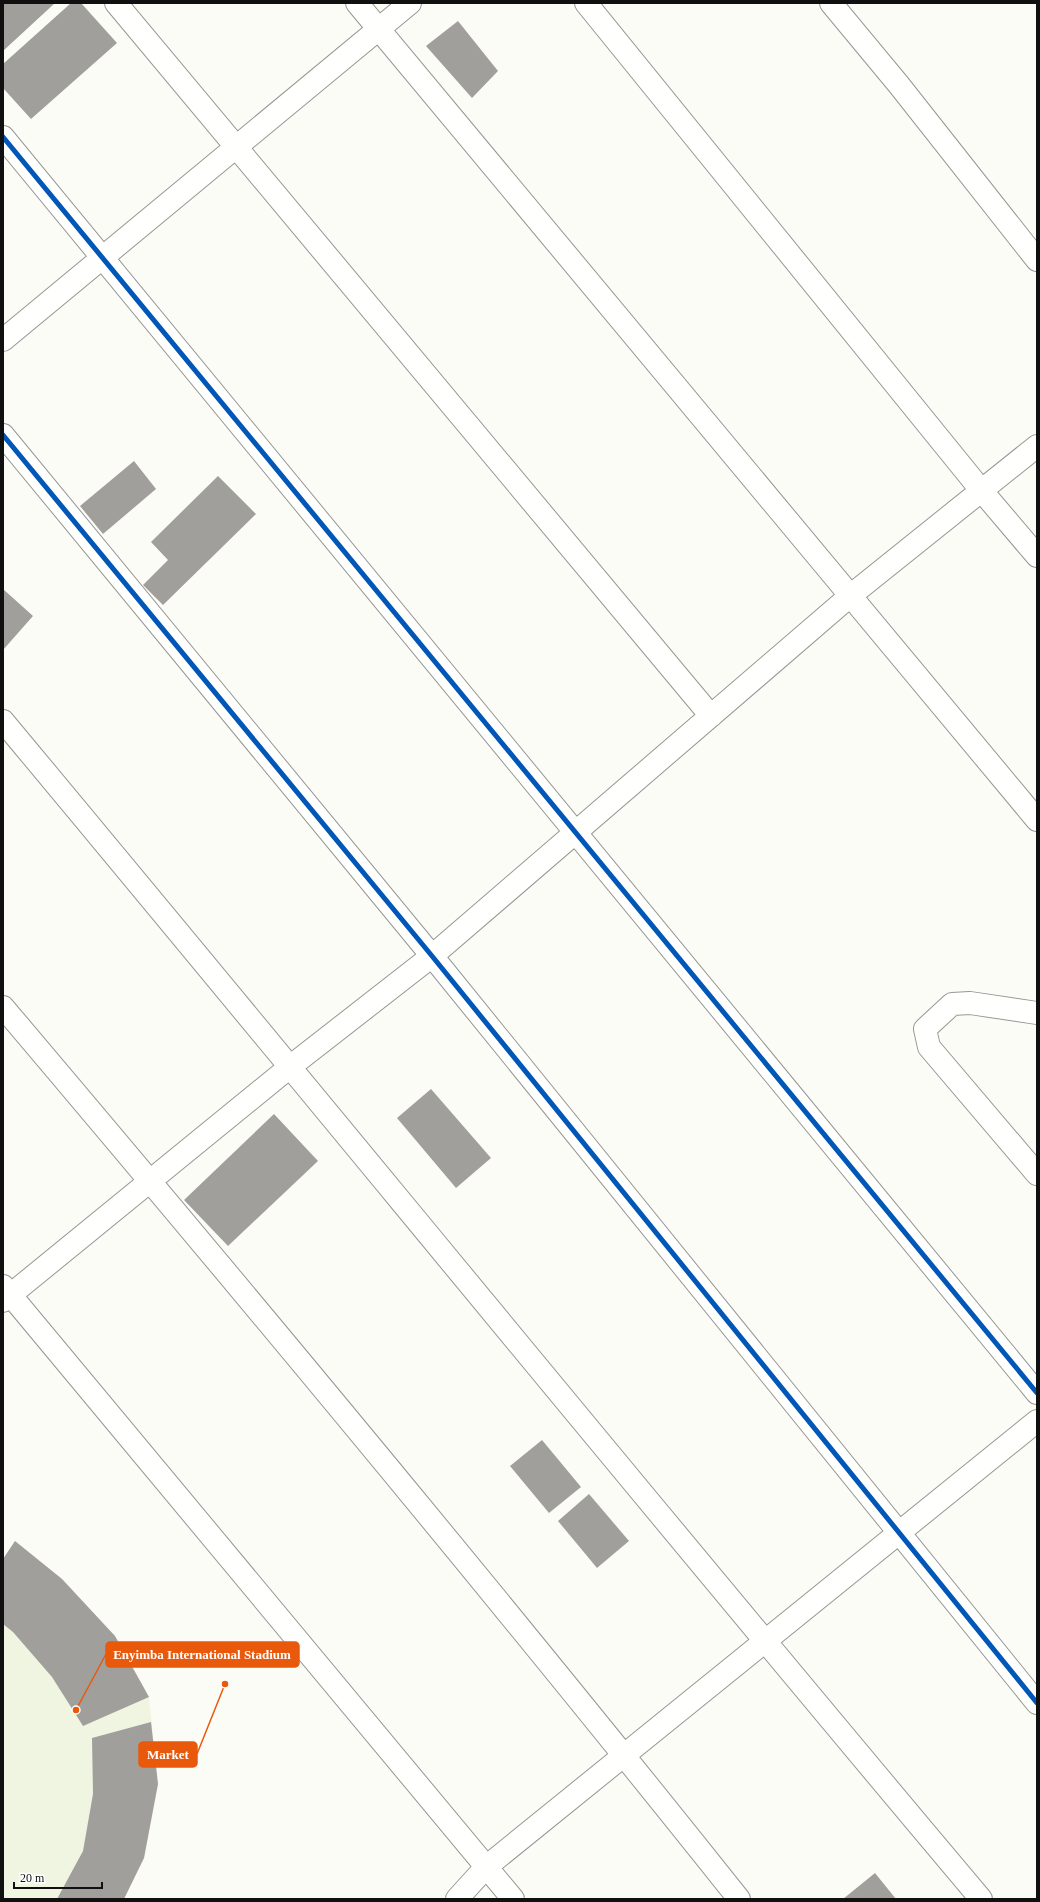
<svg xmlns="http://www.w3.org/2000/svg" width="1040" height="1902" viewBox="0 0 1040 1902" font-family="Georgia,serif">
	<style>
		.pitch { fill: #eff5e1 }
		.building { fill: #a09f9c }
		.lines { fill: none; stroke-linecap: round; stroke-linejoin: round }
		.minor-casing { stroke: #969694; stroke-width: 24 }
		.minor { stroke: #fffffe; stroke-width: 22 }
		.cycleway-casing { stroke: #fff; stroke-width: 8 }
		.cycleway { stroke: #0057b8; stroke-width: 5 }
		.leader { fill: none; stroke: #e8590c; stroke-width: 1.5 }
		.callout-dot { fill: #e8590c; stroke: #fff; stroke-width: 1.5 }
		.callout { fill: #e8590c; stroke: #e8590c; stroke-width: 1.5 }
		.callout-label { font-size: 13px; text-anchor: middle; font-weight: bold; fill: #fff }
	</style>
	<rect width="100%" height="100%" fill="#fcfcf7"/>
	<!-- pitch -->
	<path class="pitch" d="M15 1541 62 1579 115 1636 149 1697 158 1784 144 1858 124 1899H3V1559Z"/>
	<!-- building -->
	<path class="building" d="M3 3H55L3 51Z
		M71 3H81L117 43 31 119 3 88V64Z
		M458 21 498 71 472 98 426 46Z
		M134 461 156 489 103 534 80 506Z
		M218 476 256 514 163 605 143 585 168 560 151 542Z
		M3 589 33 616 3 650Z
		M431 1089 491 1158 456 1188 397 1118Z
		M274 1114 318 1161 228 1246 184 1200Z
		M542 1440 581 1487 549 1513 510 1466Z
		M589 1494 629 1541 597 1568 558 1521Z
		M15 1541 62 1579 115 1636 149 1697 83 1726 52 1677 13 1632 3 1624V1559Z
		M151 1722 158 1784 144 1858 124 1899H57L83 1851 93 1794 92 1738Z
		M875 1873 896 1899H843Z"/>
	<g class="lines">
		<!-- minor casing -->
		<g class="minor-casing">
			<path id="minor" d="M116 3 711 716
				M357 3 1037 820
				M586 3 981 490 1037 556
				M831 3 899 85 1037 260
				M3 137 1037 1393
				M3 340 410 3
				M3 435 432 956 1037 1703
				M3 721C330 1113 652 1509 981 1899
				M3 1007C252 1301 499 1598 739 1899
				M1037 1013 970 1003 952 1004 925 1029 929 1047 1037 1174
				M3 1286 513 1899
				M3 1301 291 1066 432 956 850 596 1037 446
				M457 1899 486 1867 1037 1421"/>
		</g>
		<!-- minor -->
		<use href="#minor" class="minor"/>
		<!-- cycleway casing -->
		<g class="cycleway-casing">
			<path id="cycleway" d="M3 137 1037 1393
				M3 435 432 956 1037 1703"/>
		</g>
		<!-- cycleway -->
		<use href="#cycleway" class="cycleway"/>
	</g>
	<!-- callouts -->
	<path class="leader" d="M76 1710L106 1654M225 1684L197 1754"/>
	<g class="callout-dot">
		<circle cx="76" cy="1710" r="4"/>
		<circle cx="225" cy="1684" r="4"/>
	</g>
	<g class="callout">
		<rect x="106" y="1642" width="193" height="25" rx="4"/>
		<rect x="139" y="1742" width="58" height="25" rx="4"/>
	</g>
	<g class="callout-label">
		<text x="202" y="1659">Enyimba International Stadium</text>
		<text x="168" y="1759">Market</text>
	</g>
	<!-- border -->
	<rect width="1040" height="1902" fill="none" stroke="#101010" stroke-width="8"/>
	<!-- scale -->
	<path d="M14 1882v6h88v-6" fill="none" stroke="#101010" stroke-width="2"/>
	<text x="20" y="1882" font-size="12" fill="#101010" stroke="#ffffff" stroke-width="3" paint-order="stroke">20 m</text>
</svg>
